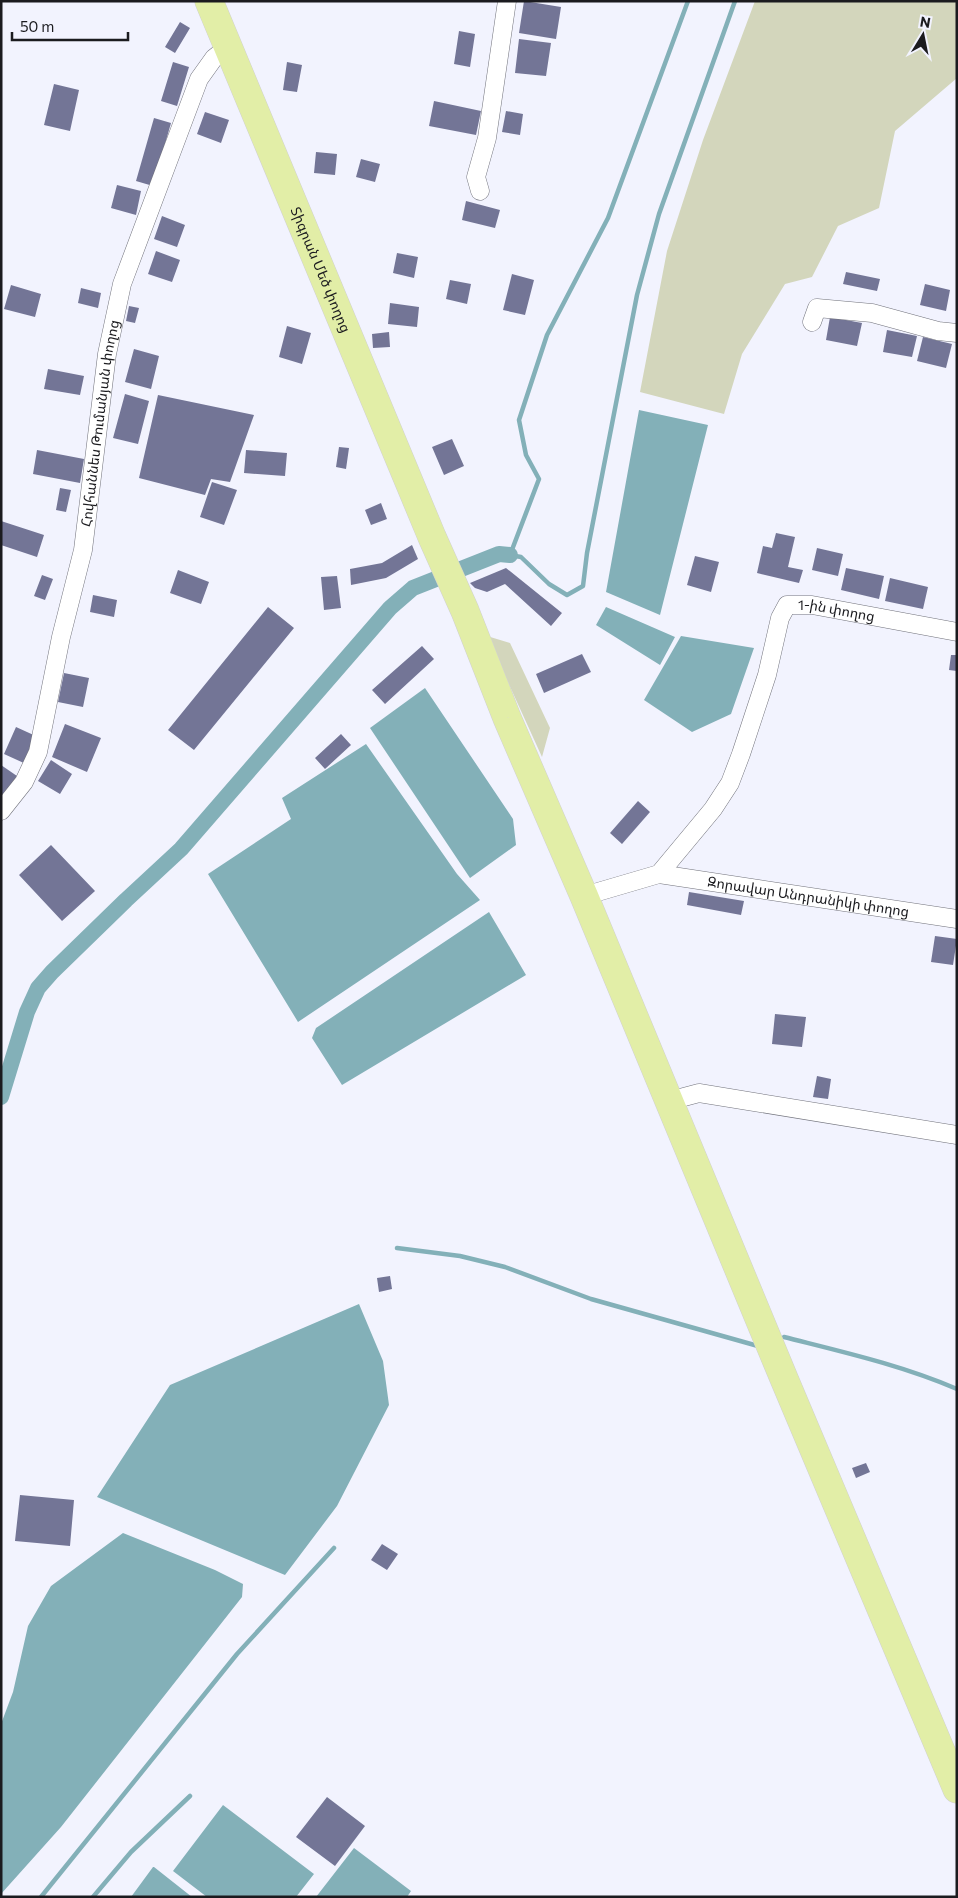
<svg xmlns="http://www.w3.org/2000/svg" width="958" height="1898" viewBox="0 0 958 1898" font-family="Commissioner,'Noto Sans Armenian',sans-serif">
	<style>
		.green { fill: #d3d6bc }
		.water { fill: #83b0b8 }
		.lines { fill: none; stroke-linecap: round; stroke-linejoin: round }
		.stream { stroke: #83b0b8; stroke-width: 4.5 }
		.canal { stroke: #83b0b8; stroke-width: 16 }
		.building { fill: #737596 }
		.minor-casing { stroke: #71727b; stroke-width: 19 }
		.primary-casing { stroke: #d1d1d2; stroke-width: 29 }
		.minor { stroke: #fff; stroke-width: 18 }
		.primary { stroke: #e2eea7; stroke-width: 28 }
		.labels { text-anchor: middle; stroke-width: 4; stroke-linejoin: round; paint-order: stroke }
		.street-label { font-size: 14px; fill: #1b1b1f; stroke: #f2f3fe }
	</style>
	<rect width="100%" height="100%" fill="#f2f3fe"/>
	<!-- green -->
	<path class="green" d="M755 1H957V78L895 131 879 208 838 226 812 277 785 284 742 354 724 414 640 392 667 251 703 140Z
		M487 636 510 643 550 728 542 757Z"/>
	<!-- water -->
	<path class="water" d="M639 410 708 425 660 615 606 592Z
		M606 607 675 637 660 665 596 625Z
		M681 636 754 648 731 714 692 732 644 700Z
		M425 688 513 819 516 845 470 878 370 728Z
		M366 744 457 874 480 900 298 1022 208 874 291 819 282 798Z
		M489 912 526 975 342 1085 312 1038 316 1028Z
		M359 1304 383 1361 389 1405 337 1506 285 1575 97 1497 170 1385Z
		M123 1533 215 1570 243 1584 242 1597 61 1827 1 1894V1724L13 1692 28 1626 51 1586Z
		M223 1805 314 1874 296 1897H207L173 1871Z
		M354 1848 411 1891 407 1897H316Z
		M153 1867H154L192 1897H131Z"/>
	<g class="lines">
		<!-- stream -->
		<path class="stream" d="M688 1 608 218 547 335 519 420 526 455 539 479 510 555 521 557 549 584 567 595 583 586 587 553 637 295 659 214 735 1
			M397 1248 460 1256 505 1267 591 1299 758 1346
			M784 1337C843 1352 901 1365 957 1389
			M41 1897 237 1654 334 1548
			M93 1897 131 1852 190 1796"/>
		<!-- canal -->
		<path class="canal" d="M1 1097 27 1012 38 988 52 972 126 900 181 849 390 608 413 588 499 554 510 555"/>
	</g>
	<!-- building -->
	<path class="building" d="M524 1 561 7 556 39 519 33Z
		M180 22 190 28 175 53 165 47Z
		M459 31 475 34 470 67 454 64Z
		M519 39 551 43 546 76 515 73Z
		M173 62 189 67 177 106 161 101Z
		M287 62 302 65 297 92 283 90Z
		M54 84 79 90 70 131 44 125Z
		M434 101 481 111 476 135 429 126Z
		M506 111 523 114 520 135 502 132Z
		M205 112 229 120 221 143 197 134Z
		M154 118 171 123 153 186 136 181Z
		M316 152 337 154 335 175 314 173Z
		M361 159 380 164 375 182 356 177Z
		M117 185 141 191 136 215 111 208Z
		M466 201 500 210 495 228 462 220Z
		M162 216 185 225 177 247 154 239Z
		M156 251 180 260 172 282 148 274Z
		M397 253 418 257 414 278 393 273Z
		M846 272 880 279 877 291 843 284Z
		M512 274 534 280 525 315 503 310Z
		M450 280 471 284 467 304 446 299Z
		M925 284 950 290 946 311 920 305Z
		M11 285 41 294 35 317 4 309Z
		M81 288 101 293 98 308 78 303Z
		M390 303 419 307 417 327 388 324Z
		M129 306 139 308 135 323 126 321Z
		M830 317 862 323 857 346 826 340Z
		M287 326 311 333 302 364 279 357Z
		M887 330 917 336 912 357 883 352Z
		M389 332 390 347 373 348 372 334Z
		M923 337 952 344 946 368 917 361Z
		M134 349 159 356 151 389 125 382Z
		M48 369 84 376 80 395 44 389Z
		M125 394 149 401 138 444 113 438Z
		M158 395 254 415 230 482 211 479 205 495 139 478Z
		M452 439 464 466 444 475 432 447Z
		M339 447 349 448 346 469 336 467Z
		M37 450 84 459 80 483 33 474Z
		M246 450 287 453 285 476 244 473Z
		M212 482 237 490 224 525 200 517Z
		M60 488 71 490 66 512 56 510Z
		M381 503 387 519 371 525 365 510Z
		M1 521 44 535 37 557 1 545Z
		M776 533 795 537 788 567 803 570 799 583 757 573 763 546 772 548Z
		M412 545 418 559 386 578 351 585 350 569 382 563Z
		M817 548 843 554 838 576 812 570Z
		M695 556 719 562 711 592 687 585Z
		M506 568 562 613 551 626 505 584 487 592 475 588 470 583Z
		M846 568 884 576 879 599 841 590Z
		M178 570 209 582 201 604 170 593Z
		M42 575 53 579 45 600 34 596Z
		M337 576 341 608 324 610 321 577Z
		M890 578 928 587 923 609 885 601Z
		M93 595 117 600 114 617 90 612Z
		M268 607 294 628 194 750 168 730Z
		M422 646 434 659 385 704 372 690Z
		M582 654 591 672 544 693 536 674Z
		M951 655H957V671L949 670Z
		M64 673 89 678 83 707 58 702Z
		M65 724 101 738 87 772 52 757Z
		M16 727 38 737 26 764 4 754Z
		M341 734 351 745 325 769 315 758Z
		M51 760 72 774 60 794 38 781Z
		M1 765 17 776 1 798Z
		M638 801 650 812 622 844 610 833Z
		M51 845 95 891 62 921 19 875Z
		M689 892 744 901 741 915 687 905Z
		M935 936 957 939 953 965 931 962Z
		M775 1014 806 1017 802 1047 772 1044Z
		M817 1076 831 1079 828 1099 813 1097Z
		M390 1276 392 1289 379 1292 377 1278Z
		M866 1463 870 1472 856 1478 852 1468Z
		M20 1495 74 1500 70 1546 15 1541Z
		M382 1544 398 1554 387 1570 371 1560Z
		M327 1797 365 1826 335 1866 296 1837Z"/>
	<g class="lines">
		<!-- minor casing -->
		<g class="minor-casing">
			<g id="minor">
				<path d="M480 191 476 177 487 138 507 1"/>
				<path d="M812 322 817 308 872 313 938 331 957 333"/>
				<path id="s1" d="M1 811 24 782 38 752 61 637 83 550 107 354 122 284 199 79 214 58 228 47"/>
				<path id="s2" d="M659 874 957 919"/>
				<path id="s3" d="M584 896 659 874 713 809 730 783 741 754 767 675 780 618 787 605H812L957 632"/>
				<path d="M669 1101 699 1093 957 1135"/>
			</g>
		</g>
		<!-- primary casing -->
		<g class="primary-casing">
			<g id="primary">
				<path id="s4" d="M209 1 432 537 465 611 507 718 584 896 785 1381 957 1789"/>
			</g>
		</g>
		<!-- minor -->
		<use href="#minor" class="minor"/>
		<!-- primary -->
		<use href="#primary" class="primary"/>
	</g>
	<g class="labels">
		<!-- street labels -->
		<g class="street-label">
			<text dy="5" stroke="none"><textPath href="#s4" startOffset="291">Տիգրան Մեծ փողոց</textPath></text>
			<text dy="5" stroke="none"><textPath href="#s1" startOffset="405">Հովհաննես Թումանյան փողոց</textPath></text>
			<text dy="5" stroke="none"><textPath href="#s3" startOffset="431">1-ին փողոց</textPath></text>
			<text dy="5" stroke="none"><textPath href="#s2" startOffset="151">Զորավար Անդրանիկի փողոց</textPath></text>
		</g>
	</g>
	<!-- border -->
	<rect width="958" height="1898" fill="none" stroke="#1b1b1f" stroke-width="5"/>
	<!-- north arrow -->
	<g transform="translate(923 35) rotate(10)" stroke="#f2f3fe" stroke-width="4" paint-order="stroke">
	<path d="M0-4L9 19L0 12L-9 19Z" fill="#1b1b1f"/>
	<text y="-8" font-size="14" font-weight="bold" text-anchor="middle" fill="#1b1b1f">N</text>
	</g>
	<!-- scale -->
	<path d="M12 32v8h116v-8" fill="none" stroke="#1b1b1f" stroke-width="2.5"/>
	<text x="20" y="32" font-size="15" fill="#1b1b1f" stroke="#f2f3fe" stroke-width="4" paint-order="stroke">50 m</text>
</svg>
